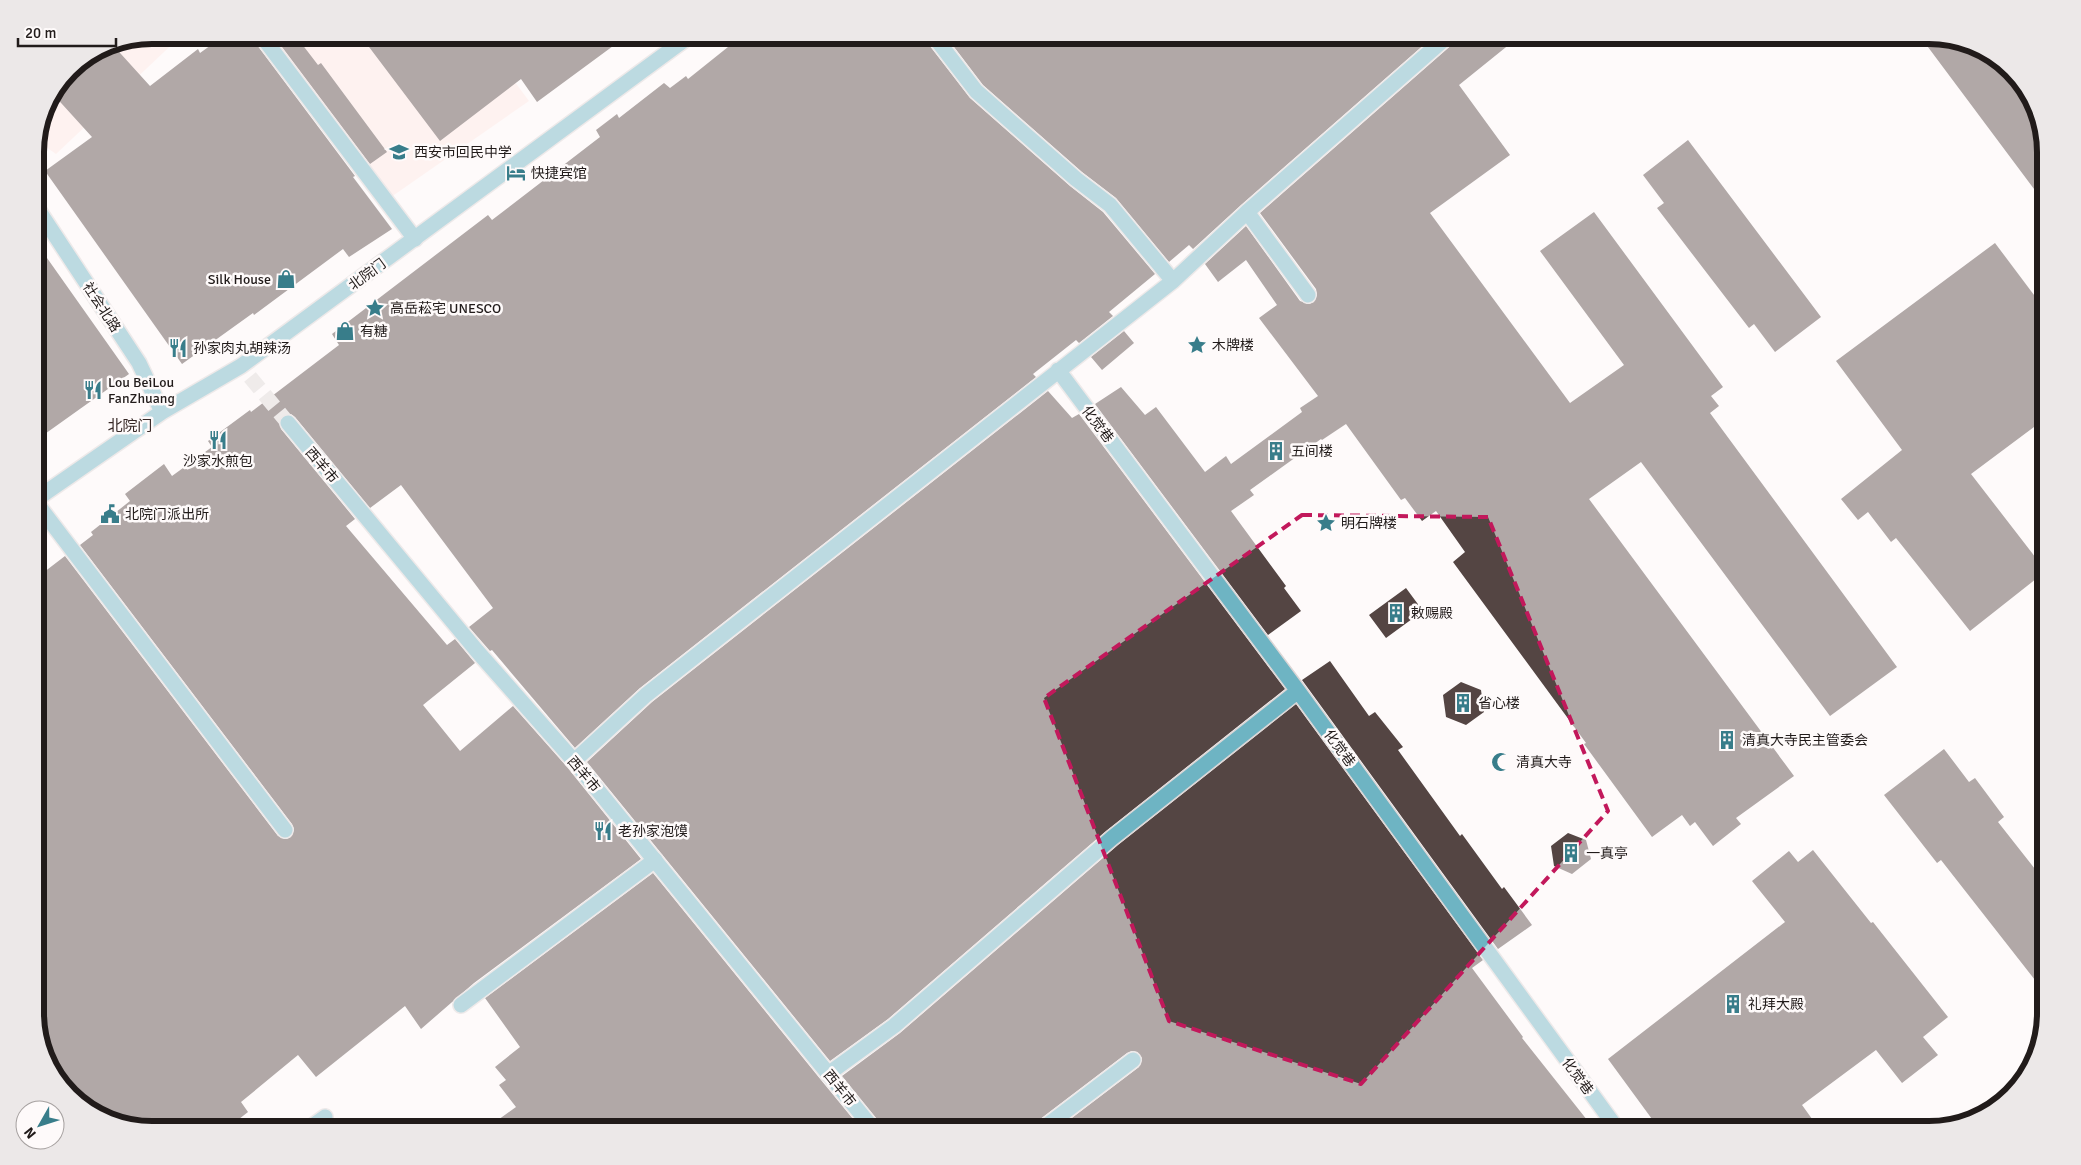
<svg xmlns="http://www.w3.org/2000/svg" width="2081" height="1165" viewBox="0 0 2081 1165" font-family="Signika,'Noto Sans SC',sans-serif">
	<style>
		.built { fill: #ffe9e5 }
		.building { fill: #544543 }
		.lines { fill: none; stroke-linecap: round; stroke-linejoin: round }
		.street-tunnel { stroke: #ddd9d8; stroke-width: 15; stroke-dasharray: 15 8; stroke-linecap: butt }
		.lane-casing { stroke: #dbd6d6; stroke-width: 18 }
		.street-casing { stroke: #dbd6d6; stroke-width: 18 }
		.lane { stroke: #6eb4c3; stroke-width: 15 }
		.street { stroke: #6eb4c3; stroke-width: 15 }
		.marked { fill: none; stroke: #c2185b; stroke-width: 4; stroke-dasharray: 10 6; stroke-linejoin: round }
		.labels { text-anchor: middle; stroke-width: 5; stroke-linejoin: round; paint-order: stroke }
		.poi-label { font-size: 14px; fill: #211b1a; stroke: #fefafa; text-anchor: start }
		.street-label { font-size: 14px; fill: #211b1a; stroke: #fefafa }
		.neighbourhood-label { font-size: 15px; fill: #362826; stroke: #fefafa }
		.rim { fill: none; stroke: #211b1a; stroke-width: 6 }
	</style>
	<rect width="100%" height="100%" fill="#fefafa"/>
	<!-- built -->
	<path class="built" d="M152 35H182L56 154 36 140 47 100 69 69 107 44Z
		M255 35H480L529 101 381 204Z"/>
	<!-- building -->
	<path class="building" d="M225 35H252L254 41 355 176 353 177 392 229 349 257 343 249 254 315 253 313 182 364 45 171 92 137 52 93 69 69 107 44 111 43 150 86 198 49 200 53Z
		M273 35H295L318 65 321 63 387 152 370 164Z
		M360 35H628L537 102 521 79 440 141Z
		M743 35H924L926 41 970 98 1070 186 1103 212 1155 274 1109 312 1113 316 1079 343 1076 340 1033 374 1036 377 640 688 575 748 492 650 490 651 469 627 493 608 401 485 370 508 295 417 291 414 282 416 279 420 281 429 355 519 346 526 447 645 455 639 475 663 423 705 460 751 513 706 567 767 641 859 474 983 421 1029 405 1006 316 1077 298 1055 241 1102 248 1112 225 1130H152L94 1115 51 1072 35 1021V579L65 556 278 836 286 839 291 837 294 829 292 824 80 545 93 535 91 532 130 501 125 494 164 464 172 476 212 447 208 441 250 410 251 412 339 345 332 334 488 215 492 220 600 137 596 130 617 114 619 118 664 83 670 88 686 76 688 79Z
		M945 35H1435L1241 205 1193 249 1189 245 1169 262 1116 198 1082 172 983 85Z
		M1458 35H1521L1459 85 1510 155 1430 213 1570 403 1624 365 1540 251 1594 212 1723 387 1711 396 1719 406 1710 413 1897 667 1830 716 1641 462 1589 499 1794 776 1736 818 1741 824 1713 846 1695 822 1690 826 1682 815 1652 837 1584 744 1586 743 1453 562 1465 552 1436 511 1422 521 1405 498 1401 500 1346 424 1322 440 1321 439 1250 490 1254 495 1231 511 1286 586 1284 588 1301 611 1268 635 1095 404 1121 387 1145 415 1156 407 1205 472 1226 456 1231 464 1302 412 1300 408 1318 396 1259 318 1277 305 1246 260 1218 282 1205 264 1246 226 1300 301 1309 304 1314 302 1317 294 1316 289 1260 213 1455 42Z
		M1919 35H1930L1988 50 2027 87 2046 144V205Z
		M1688 140 1821 317 1775 352 1754 324 1749 328 1657 208 1664 203 1643 175Z
		M35 241 129 374 35 441Z
		M1995 243 2046 311V332L2035 340 2046 355V418L1971 474 2046 571 1970 631 1896 538 1891 542 1868 512 1858 520 1841 499 1902 450 1836 361Z
		M1124 331 1134 343 1102 370 1091 357Z
		M1048 391 1072 418 1079 414 1285 689 1106 831 888 1019 830 1061 587 762 652 702Z
		M1406 588 1423 611 1386 638 1369 615Z
		M1330 661 1369 716 1375 712 1403 747 1398 750 1460 836 1462 834 1502 889 1504 887 1532 925 1498 949 1302 680Z
		M1461 682 1481 690 1484 712 1466 725 1446 717 1443 695Z
		M1296 704 1483 960 1472 968 1523 1037 1522 1038 1595 1130H1056L1139 1067 1142 1058 1137 1052 1132 1051 1127 1053 1035 1123 1032 1130H883L881 1124 842 1076 900 1033 1118 845Z
		M1944 749 1969 782 1975 778 2004 817 1998 822 2046 883V994L1941 860 1937 863 1884 795Z
		M1568 833 1586 840 1591 859 1572 874 1554 866 1551 846Z
		M1813 850 1871 923 1873 922 1948 1017 1923 1037 1938 1055 1902 1083 1876 1050 1802 1105 1820 1130H1660L1608 1059 1785 922 1752 881 1789 851 1798 862Z
		M653 873 821 1080 862 1130H484L516 1107 499 1085 506 1080 495 1067 520 1047 485 998Z"/>
	<g class="lines">
		<!-- street-tunnel -->
		<path class="street-tunnel" d="M250 377 288 423"/>
		<!-- lane casing -->
		<g class="lane-casing">
			<path id="lane" d="M261 35 415 239
				M674 35 680 43
				M933 35 976 91 1076 179 1110 205 1173 281
				M1058 370 1298 691 1618 1130
				M35 501 285 830
				M574 761 646 695 1173 281 1247 212 1449 35
				M461 1005 655 860
				M828 1074 894 1026 1112 838 1298 691
				M307 1130 325 1117
				M1041 1130 1133 1060"/>
		</g>
		<!-- street casing -->
		<g class="street-casing">
			<path id="street" d="M35 205 139 363 162 412
				M1247 212 1308 295
				M288 423 477 651 574 761 874 1130
				M35 500 162 412 241 366 691 35"/>
		</g>
		<!-- lane -->
		<use href="#lane" class="lane"/>
		<!-- street -->
		<use href="#street" class="street"/>
	</g>
	<!-- marked area -->
	<path d="M0 0H2081V1165H0ZM1302 515 1488 517 1608 811 1361 1084 1169 1021 1044 698Z" fill="#fefafa" fill-opacity=".55" fill-rule="evenodd"/>
	<path class="marked" d="M1302 515 1488 517 1608 811 1361 1084 1169 1021 1044 698Z"/>
	<!-- icons -->
	<defs>
		<g id="school-bare" transform="scale(1.5)"><path d="M0-5L7-2L0 1L-7-2ZM-4 1L0 2.5L4 1V4Q0 6-4 4Z" fill="#387d8a" stroke="#fefafa" stroke-width="2.5" paint-order="stroke"/></g>
		<g id="hotel-bare" transform="scale(1.5)"><path d="M-6-4.5h1.5V1H6V5H4.5V3h-9V5H-6ZM-4 0a1.8 1.8 0 1 1 3.6 0ZM.5 0V-2.5h3Q6-2.5 6 0Z" fill="#387d8a" stroke="#fefafa" stroke-width="2.5" paint-order="stroke"/></g>
		<g id="shop-bare" transform="scale(1.5)"><path d="M-5-2.5h2.3a2.7 3.5 0 0 1 5.4 0H5L5.5 6h-11ZM-1.5-2.5h3a1.5 2.3 0 0 0-3 0Z" fill="#387d8a" stroke="#fefafa" stroke-width="2.5" paint-order="stroke"/></g>
		<g id="sight-bare" transform="scale(1.5)"><path d="M0-6L1.8-2.2L6-1.7L2.9 1.2L3.7 5.4L0 3.3L-3.7 5.4L-2.9 1.2L-6-1.7L-1.8-2.2Z" fill="#387d8a" stroke="#fefafa" stroke-width="2.5" paint-order="stroke"/></g>
		<g id="restaurant-bare" transform="scale(1.5)"><path d="M-5-6h1v4h1v-4h1v4h1v-4h1v5L-1.5 .5V6h-2V.5L-5-1ZM5-6V6H3V1.5H1.5Q1.5-4 5-6Z" fill="#387d8a" stroke="#fefafa" stroke-width="2.5" paint-order="stroke"/></g>
		<g id="building-bare" transform="scale(1.5)"><path d="M-4-6H4V6H1V3H-1V6H-4ZM-2.5-4.3h1.7v1.8h-1.7ZM.8-4.3h1.7v1.8H.8ZM-2.5-1h1.7V.8h-1.7ZM.8-1h1.7V.8H.8Z" fill="#387d8a" stroke="#fefafa" stroke-width="2.5" paint-order="stroke"/></g>
		<g id="civic-bare" transform="scale(1.5)"><path d="M-.6-6.5H3V-4.5H.6V-3L4-1V1h2V6H-6V1h2V-1L-.6-3ZM-1.2 2.5V6h2.4V2.5Z" fill="#387d8a" stroke="#fefafa" stroke-width="2.5" paint-order="stroke"/></g>
		<g id="mosque-bare" transform="scale(1.5)"><path d="M3.5-4.9A6 6 0 1 0 3.5 4.9A5 5 0 1 1 3.5-4.9Z" fill="#387d8a" stroke="#fefafa" stroke-width="2.5" paint-order="stroke"/></g>
	</defs>
	<g fill-rule="evenodd">
		<use href="#school-bare" x="399" y="152"/>
		<use href="#hotel-bare" x="516" y="173"/>
		<use href="#shop-bare" x="286" y="279"/>
		<use href="#sight-bare" x="375" y="308"/>
		<use href="#shop-bare" x="345" y="331"/>
		<use href="#sight-bare" x="1197" y="345"/>
		<use href="#restaurant-bare" x="178" y="348"/>
		<use href="#restaurant-bare" x="93" y="390"/>
		<use href="#restaurant-bare" x="218" y="440"/>
		<use href="#building-bare" x="1276" y="451"/>
		<use href="#civic-bare" x="110" y="514"/>
		<use href="#sight-bare" x="1326" y="523"/>
		<use href="#building-bare" x="1396" y="613"/>
		<use href="#building-bare" x="1463" y="703"/>
		<use href="#building-bare" x="1727" y="740"/>
		<use href="#mosque-bare" x="1501" y="762"/>
		<use href="#restaurant-bare" x="603" y="831"/>
		<use href="#building-bare" x="1571" y="853"/>
		<use href="#building-bare" x="1733" y="1004"/>
	</g>
	<g class="labels">
		<!-- poi labels -->
		<g class="poi-label">
			<text x="414" y="157">西安市回民中学</text>
			<text x="531" y="178">快捷宾馆</text>
			<text x="271" y="284" text-anchor="end">Silk House</text>
			<text x="390" y="313">高岳菘宅 UNESCO</text>
			<text x="360" y="336">有糖</text>
			<text x="1212" y="350">木牌楼</text>
			<text x="193" y="353">孙家肉丸胡辣汤</text>
			<text x="108" y="387">Lou BeiLou<tspan x="108" dy="16">FanZhuang</tspan></text>
			<text x="1291" y="456">五间楼</text>
			<text x="218" y="466" text-anchor="middle">沙家水煎包</text>
			<text x="125" y="519">北院门派出所</text>
			<text x="1341" y="528">明石牌楼</text>
			<text x="1411" y="618">敕赐殿</text>
			<text x="1478" y="708">省心楼</text>
			<text x="1742" y="745">清真大寺民主管委会</text>
			<text x="1516" y="767">清真大寺</text>
			<text x="618" y="836">老孙家泡馍</text>
			<text x="1586" y="858">一真亭</text>
			<text x="1748" y="1009">礼拜大殿</text>
		</g>
		<!-- street labels -->
		<g class="street-label">
			<text transform="translate(367 274) rotate(-36)" y="5">北院门</text>
			<text transform="translate(102 307) rotate(57)" y="5">社会北路</text>
			<text transform="translate(1098 424) rotate(53)" y="5">化觉巷</text>
			<text transform="translate(322 465) rotate(50)" y="5">西羊市</text>
			<text transform="translate(1340 748) rotate(54)" y="5">化觉巷</text>
			<text transform="translate(584 774) rotate(50)" y="5">西羊市</text>
			<text transform="translate(1578 1076) rotate(54)" y="5">化觉巷</text>
			<text transform="translate(840 1088) rotate(51)" y="5">西羊市</text>
		</g>
		<!-- neighbourhood labels -->
		<g class="neighbourhood-label">
			<text x="130" y="431">北院门</text>
		</g>
	</g>
	<!-- crop -->
	<path d="M0 0H2081V1165H0ZM152 44H1929A108 108 0 0 1 2037 152V1013A108 108 0 0 1 1929 1121H152A108 108 0 0 1 44 1013V152A108 108 0 0 1 152 44Z" fill="#ece8e8" fill-rule="evenodd"/>
	<path class="rim" d="M152 44H1929A108 108 0 0 1 2037 152V1013A108 108 0 0 1 1929 1121H152A108 108 0 0 1 44 1013V152A108 108 0 0 1 152 44Z"/>
	<!-- north arrow -->
	<g transform="translate(40 1125) rotate(231)"><circle r="24" fill="#fefafa" stroke="#a6a1a0"/>
	<path d="M0-4L9 19L0 12L-9 19Z" fill="#387d8a"/>
	<text y="-8" font-size="14" font-weight="bold" text-anchor="middle" fill="#211b1a">N</text>
	</g>
	<!-- scale -->
	<path d="M18 38v8h98v-8" fill="none" stroke="#211b1a" stroke-width="2.5"/>
	<text x="25" y="38" font-size="15" fill="#211b1a" stroke="#fefafa" stroke-width="4" paint-order="stroke">20 m</text>
</svg>
